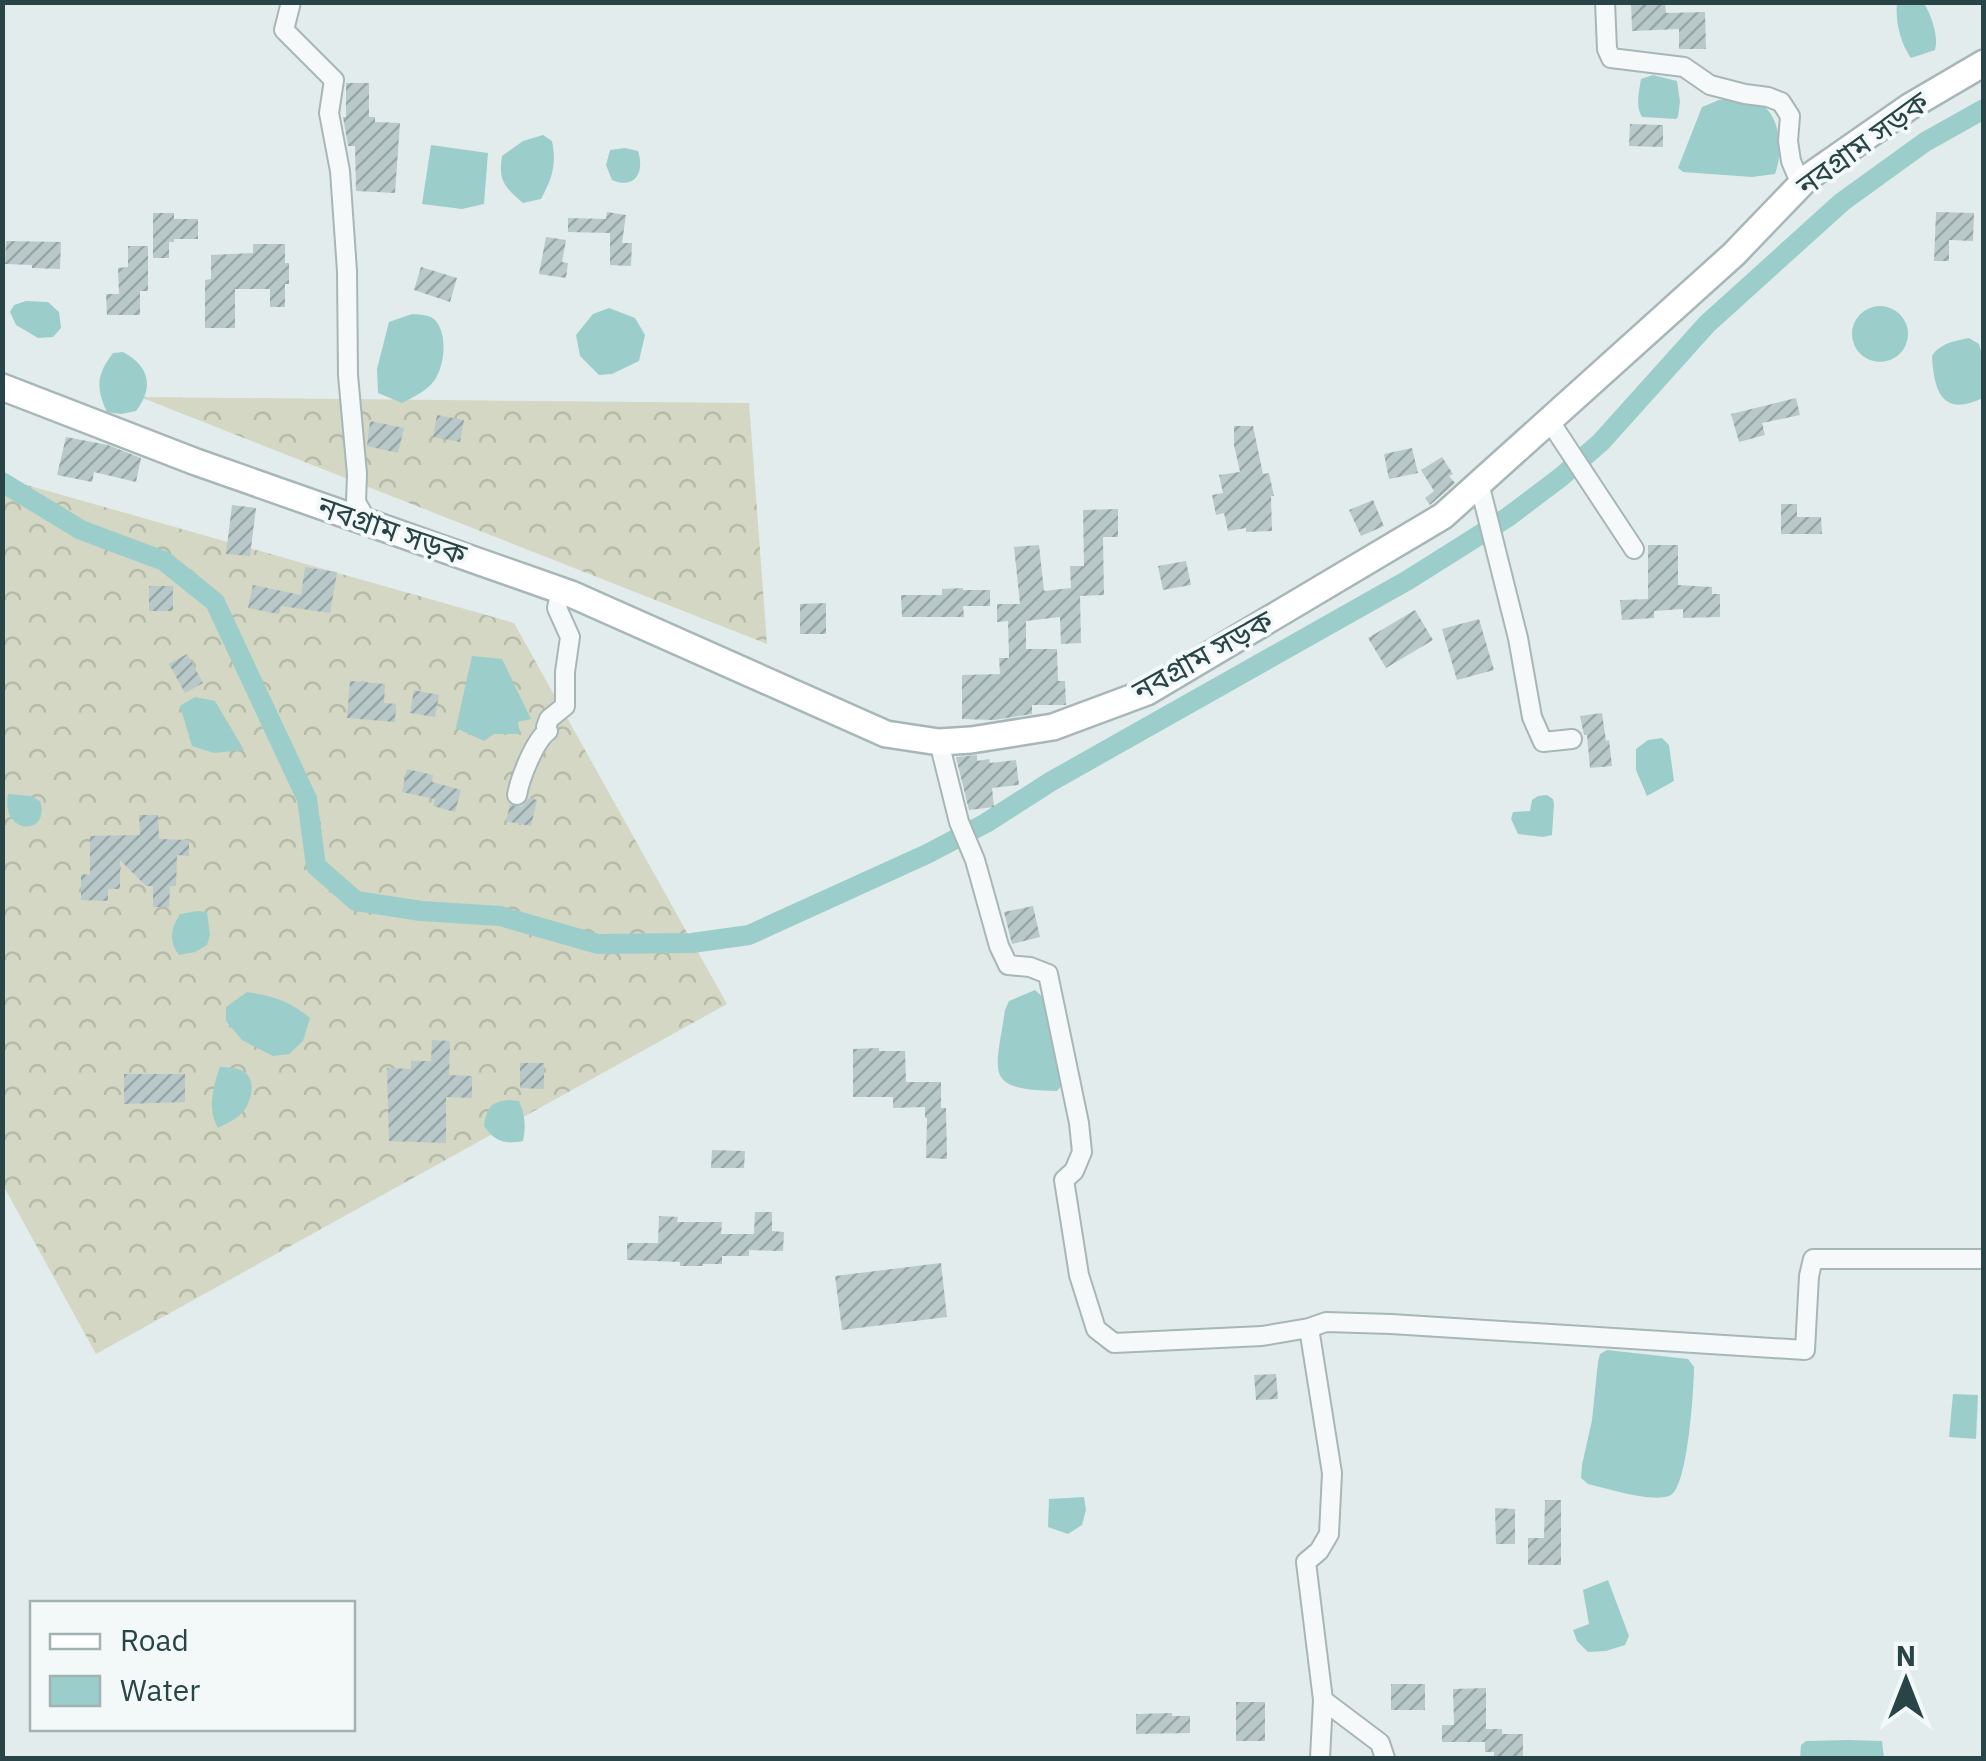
<svg xmlns="http://www.w3.org/2000/svg" width="1986" height="1761" viewBox="0 0 1986 1761" font-family="'IBM Plex Sans','Noto Sans Bengali',sans-serif">
	<style>
		.forest { fill: url(#forest-crowns) }
		.water { fill: #9bcecb }
		.lines { fill: none; stroke-linecap: round; stroke-linejoin: round }
		.canal { stroke: #9bcecb; stroke-width: 20 }
		.building { fill: url(#building-hatch) }
		.street-casing { stroke: #a7b6b7; stroke-width: 22 }
		.secondary-casing { stroke: #a7b6b7; stroke-width: 30 }
		.street { stroke: #f6f9fa; stroke-width: 18 }
		.secondary { stroke: #fff; stroke-width: 25 }
		.labels { text-anchor: middle; stroke-width: 8; stroke-linejoin: round; paint-order: stroke }
		.street-label { font-size: 30px; fill: #294446; stroke: #f3f9f9 }
	</style>
	<defs>
		<pattern id="forest-crowns" width="20" height="18" patternUnits="userSpaceOnUse" patternTransform="scale(2.5)"><rect width="20" height="18" fill="#d3d7c3"/><path d="M2 6a3 3 0 1 1 6 0M12 15a3 3 0 1 1 6 0" fill="none" stroke="#b5baa9"/></pattern>
		<pattern id="building-hatch" width="6" height="6" patternUnits="userSpaceOnUse" patternTransform="scale(2.5)"><rect width="6" height="6" fill="#b9c9ca"/><path d="M-1 1l2-2M0 6l6-6M5 7l2-2" fill="none" stroke="#96a5a6"/></pattern>
	</defs>
	<rect width="100%" height="100%" fill="#e3ecec"/>
	<!-- forest -->
	<path class="forest" d="M140 397 749 403 767 644Z
		M2 478 514 623 727 1004 96 1354 3 1185Z"/>
	<!-- water -->
	<path class="water" d="M1897 2 1924 3C1931 15 1939 36 1935 50L1911 58C1900 43 1895 20 1897 2Z
		M1653 75 1677 81 1680 102 1678 117 1676 119 1642 117C1635 105 1639 92 1641 79Z
		M1733 98C1740 99 1750 99 1757 102 1782 113 1783 153 1775 174L1752 177 1683 172 1678 168 1702 107 1719 100Z
		M543 135 552 141C557 164 552 179 541 199L523 203C505 187 498 182 502 156L523 141Z
		M431 145 488 153 484 204 462 209 422 204Z
		M625 148 638 151C645 172 635 190 612 180L606 165 610 150Z
		M26 301 48 302 59 312 61 328 53 337 38 338 16 325 10 312 14 305Z
		M1852 334a28 28 0 1 1 56 0a28 28 0 1 1-56 0Z
		M609 308 635 318 645 335 639 361 612 374 599 375 580 356 576 335 593 314Z
		M412 314C420 315 429 314 435 320 448 334 445 366 434 381 427 391 413 397 402 403L378 393 377 369 389 322Z
		M1969 338 1979 344 1983 358V398C1943 417 1934 393 1932 356 1940 343 1955 341 1969 338Z
		M123 352C150 366 154 388 136 411L121 414 107 412C96 388 96 375 113 353Z
		M472 656 502 659 531 719 518 722 520 734H494L484 741 456 728Z
		M195 697 215 701 244 750 214 753 192 746 180 706Z
		M1662 738 1669 745 1674 781 1647 796 1636 770V749L1648 740Z
		M8 794 31 796 40 801C51 837 0 835 8 794Z
		M1547 795 1553 799 1554 804 1552 835 1543 837 1518 834 1511 819 1513 812 1530 811 1532 800 1538 796Z
		M198 911 207 912 210 935 207 945 195 952 179 955C168 940 171 929 180 914Z
		M1035 990 1047 1001 1061 1086 1057 1091C982 1090 996 1073 1005 1010L1009 1001Z
		M247 992C273 996 290 1001 310 1018L303 1041 289 1054 273 1056 242 1040 226 1021V1007Z
		M220 1067C239 1067 255 1071 251 1094 250 1098 248 1105 245 1109 240 1118 227 1123 218 1128 207 1109 213 1087 220 1067Z
		M509 1100 519 1101C525 1114 526 1127 523 1141 505 1145 494 1141 484 1126 487 1108 490 1102 509 1100Z
		M1607 1350 1688 1359 1694 1367C1694 1388 1688 1485 1671 1495 1655 1504 1606 1488 1588 1484L1581 1478 1582 1465 1592 1420 1598 1362 1600 1354Z
		M1953 1394 1978 1395 1976 1439 1949 1437Z
		M1084 1497 1086 1510 1082 1525 1068 1534 1048 1527 1049 1499Z
		M1608 1580 1629 1636 1625 1645 1606 1651 1588 1652 1577 1641 1573 1630 1589 1624 1583 1590Z
		M1848 1740 1882 1741 1884 1758H1800L1801 1745 1806 1741Z"/>
	<g class="lines">
		<!-- canal -->
		<path class="canal" d="M2 482 81 530 164 561 215 602 307 799 316 866 356 901 421 911 500 916 598 944 692 943 749 935 927 854 986 823 1050 782 1408 580 1508 517 1561 477 1601 442 1707 324 1842 202 1925 142 1984 109"/>
	</g>
	<!-- building -->
	<path class="building" d="M1631 2H1665L1666 13 1705 12 1706 49H1679V29L1632 31Z
		M346 83H369V117H375V122L400 123 395 193 356 191 355 146H348L343 117H346Z
		M1630 124 1663 125V147L1629 146Z
		M607 212 626 215 622 243H632L631 266 610 265V233L568 232V218L606 219Z
		M1936 212 1974 213 1973 241 1949 240V261H1934Z
		M153 213H174V219H198V239H174V242H169V258H153Z
		M546 237 566 240 562 262 568 263 566 278 539 274Z
		M6 241 61 242 60 269 32 268V265L5 264Z
		M253 244H285V263H289V284H285V307H270V289H235V328H205V280L211 279V255L253 253Z
		M128 246H148V291H140V315H107L106 294H119L118 268 128 267Z
		M421 267 457 278 450 302 414 290Z
		M1796 398 1800 415 1762 423 1765 435 1739 442 1731 414Z
		M437 415 464 420 460 442 433 437Z
		M370 421 404 428 398 453 367 446Z
		M1234 426H1253L1263 474 1269 473 1274 496H1271L1272 531 1246 532V528L1228 531 1224 513 1216 515 1212 495 1223 493 1219 475 1240 472 1234 445Z
		M66 437 108 445 141 458 136 482 94 472 92 482 57 475Z
		M1412 448 1418 473 1389 479 1384 454Z
		M1442 457 1453 474 1449 476 1455 483 1430 505 1425 498 1434 491 1421 470Z
		M1373 500 1384 526 1361 536 1349 510Z
		M1781 504H1797V517H1821L1822 534H1781Z
		M232 505 256 508 250 556 226 554Z
		M1118 509V537H1103L1104 595 1080 596 1081 643 1061 644 1060 617 1026 621V649H1057L1058 681H1065L1066 705H1032V714L994 720 962 719V675L1000 674 999 658H1009L1008 621 997 622V604H1020L1014 547 1039 545 1044 591 1071 588 1070 566H1084L1083 510Z
		M1648 545H1678V585L1712 587V594H1720V617L1683 618V609L1654 611V618L1622 620 1620 600 1648 599Z
		M1186 561 1191 585 1163 590 1158 566Z
		M305 567 337 572 330 613 281 606 279 614 248 608 253 585 301 595Z
		M149 586H173V611H149Z
		M963 588V590H990V606H963L964 617H902L901 595H942V589Z
		M826 603V634H800V604Z
		M1415 610 1433 640 1386 668 1368 638Z
		M1479 619 1494 670 1457 680 1442 629Z
		M187 654 203 683 185 693 169 664Z
		M350 681 385 684 384 703 396 704 395 722 347 718Z
		M414 690 439 695 435 717 410 713Z
		M1602 713 1606 741 1609 740 1612 766 1590 768 1587 735H1584L1580 716Z
		M977 755V761L989 759 990 763 1016 760 1019 785 992 788 994 807 969 810 956 757Z
		M407 769 433 775 432 782 461 790 455 812 433 806 435 799 402 792Z
		M529 798 537 800 531 826 506 821 510 805 522 807Z
		M139 815H158L159 839 189 840V856L177 855 176 886H170L169 907H153V886H146L120 860V889H108V901L81 900V874L90 875V836L140 835Z
		M1033 906 1040 937 1012 944 1004 912Z
		M432 1040 450 1041 449 1075 472 1076V1098L446 1097V1143L389 1141 387 1068 411 1069V1061H431Z
		M879 1048V1051H905L906 1082H941V1108H946L947 1159 926 1158 927 1118H925V1107L893 1108V1097H853V1049Z
		M520 1063H544V1089L520 1088Z
		M124 1074H185V1102L124 1104Z
		M712 1150 745 1151 744 1168H711Z
		M755 1212H772V1231L784 1232 783 1251 749 1250V1256H722V1264H703V1266H680V1262L627 1260V1243H658L659 1216 678 1217 677 1222H722L721 1234H754Z
		M941 1263 947 1317 842 1330 835 1276Z
		M1276 1374 1278 1399 1256 1400 1254 1375Z
		M1545 1500H1561V1565H1528V1538H1544Z
		M1495 1508 1515 1509V1544H1496Z
		M1391 1684H1425V1710H1391Z
		M1486 1688V1729H1502V1734H1523V1756H1494V1752H1485V1742H1442V1725H1454L1453 1689Z
		M1236 1702H1265V1741H1236Z
		M1172 1713V1716H1190V1733L1136 1734V1714Z"/>
	<g class="lines">
		<!-- street casing -->
		<g class="street-casing">
			<path id="street" d="M291 2 284 30 334 80 329 113 340 171 347 271 348 375 357 474 356 502 368 523
				M1605 2 1607 49 1611 58 1684 67 1710 85 1745 94 1768 97 1781 102 1790 116 1788 141 1791 161 1796 173 1803 182
				M1549 420 1634 549
				M1479 483 1518 638 1532 717 1543 742 1572 739
				M939 742 959 822 975 860 999 946 1008 965 1030 967 1048 974 1079 1123 1082 1152 1074 1171 1064 1180 1079 1275 1096 1329 1114 1343 1262 1336 1309 1328 1332 1473 1329 1534 1319 1551 1306 1562 1323 1700 1320 1758
				M517 795C520 778 535 740 548 731L546 727 549 719 565 706V672L570 637 557 608 561 590
				M1309 1328 1326 1322 1391 1324 1805 1350 1809 1276 1813 1259H1984
				M1323 1700 1380 1743 1385 1758"/>
		</g>
		<!-- secondary casing -->
		<g class="secondary-casing">
			<path id="secondary" d="M2 387 196 462 571 594 886 734 939 742 971 740 1053 727 1147 692 1443 516 1734 254 1807 178 1909 107 1984 63"/>
		</g>
		<!-- street -->
		<use href="#street" class="street"/>
		<!-- secondary -->
		<use href="#secondary" class="secondary"/>
	</g>
	<g class="labels">
		<!-- street labels -->
		<g class="street-label">
			<text transform="translate(1863 144) rotate(-36)" y="10">নবগ্রাম সড়ক</text>
			<text transform="translate(392 531) rotate(19)" y="10">নবগ্রাম সড়ক</text>
			<text transform="translate(1203 656) rotate(-29)" y="10">নবগ্রাম সড়ক</text>
		</g>
	</g>
	<!-- border -->
	<rect width="1986" height="1761" fill="none" stroke="#294446" stroke-width="10"/>
	<!-- legend -->
	<rect x="30" y="1601" width="325" height="130" fill="#f3f9f9" stroke="#a2b1b1" stroke-width="2.5"/>
	<rect x="50" y="1634" width="50" height="15" fill="#ffffff" stroke="#a2b1b1" stroke-width="2.5"/>
	<text x="120" y="1651" font-size="30" fill="#294446">Road</text>
	<rect x="50" y="1676" width="50" height="30" fill="#9bcecb" stroke="#a2b1b1" stroke-width="2.5"/>
	<text x="120" y="1701" font-size="30" fill="#294446">Water</text>
	<!-- north arrow -->
	<g transform="translate(1906 1681)" stroke="#f3f9f9" stroke-width="8" paint-order="stroke">
	<path d="M0-8L18 38L0 25L-18 38Z" fill="#294446"/>
	<text y="-15" font-size="28" font-weight="bold" text-anchor="middle" fill="#294446">N</text>
	</g>
</svg>
